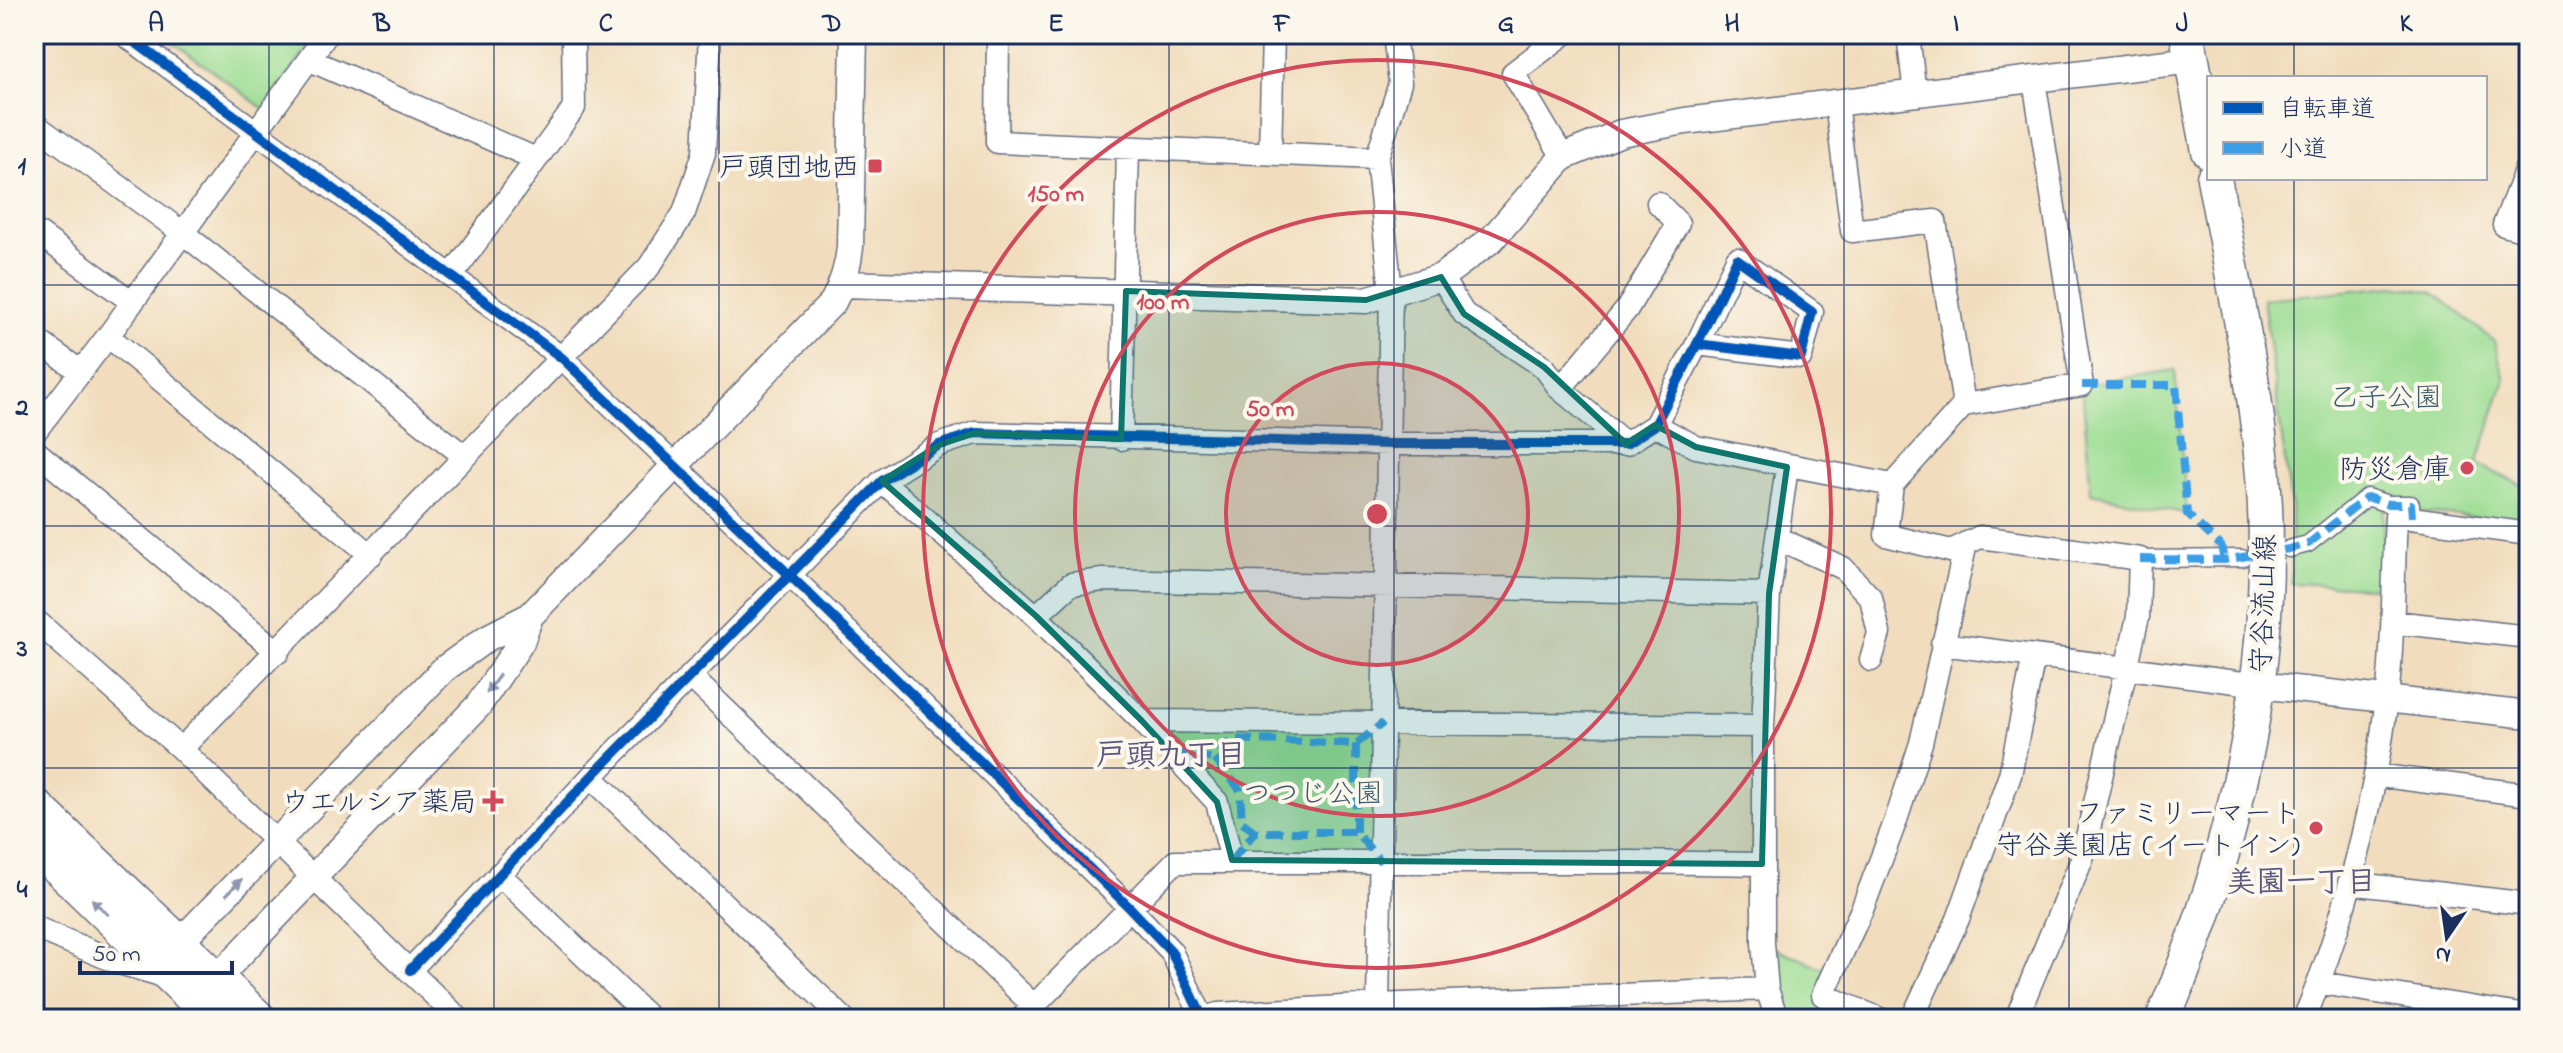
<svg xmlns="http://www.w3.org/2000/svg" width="2563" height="1053" viewBox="0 0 2563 1053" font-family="'Indie Flower','Klee One',sans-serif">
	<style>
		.green { fill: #9cdd93; stroke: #5c8678; stroke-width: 2 }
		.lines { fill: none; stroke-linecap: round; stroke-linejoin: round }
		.pedestrian-casing { stroke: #666c7f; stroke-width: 19 }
		.minor-casing { stroke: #666c7f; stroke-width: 25 }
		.tertiary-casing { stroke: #666c7f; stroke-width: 29 }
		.primary-casing { stroke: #666c7f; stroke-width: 37 }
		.trunk-casing { stroke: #666c7f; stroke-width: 39 }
		.pedestrian { stroke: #fff; stroke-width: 16 }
		.minor { stroke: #fff; stroke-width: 22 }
		.tertiary { stroke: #fff; stroke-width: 26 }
		.primary { stroke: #fff; stroke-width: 34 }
		.trunk { stroke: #fff; stroke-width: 36 }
		.quiet { stroke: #3b9de6; stroke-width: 8; stroke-dasharray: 16 8; stroke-linecap: butt }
		.cycleway-casing { stroke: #fbf7ec; stroke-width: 15 }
		.cycleway { stroke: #0057b8; stroke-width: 10 }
		.oneway { fill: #8d97ae }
		.marked { fill: #0f766e; fill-opacity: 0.2; stroke: #0f766e; stroke-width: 6; stroke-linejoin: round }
		.grid { fill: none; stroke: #1b2f5e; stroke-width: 2; stroke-opacity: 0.55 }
		.ring { fill: none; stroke: #d1495b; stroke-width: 4 }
		.poi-dot { fill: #d1495b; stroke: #fbf7ec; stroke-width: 3 }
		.labels { text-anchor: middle; stroke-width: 8; stroke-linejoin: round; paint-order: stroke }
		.poi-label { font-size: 28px; fill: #1b2f5e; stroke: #fbf7ec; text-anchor: end }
		.park-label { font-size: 28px; fill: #3b5a6b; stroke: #fbf7ec }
		.street-label { font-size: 28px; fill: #1b2f5e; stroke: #fbf7ec }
		.neighbourhood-label { font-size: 30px; font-weight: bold; fill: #5b577f; stroke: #fbf7ec }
		.centre { fill: #d1495b; stroke: #fbf7ec; stroke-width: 4 }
		.ring-label { font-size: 24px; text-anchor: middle; font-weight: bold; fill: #d1495b; stroke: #fbf7ec; stroke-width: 8; stroke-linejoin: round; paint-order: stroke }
		.neatline { fill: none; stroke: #1b2f5e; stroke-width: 3 }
		.grid-label { font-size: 26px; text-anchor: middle; font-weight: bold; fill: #1b2f5e }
	</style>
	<rect width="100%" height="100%" fill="#fbf7ec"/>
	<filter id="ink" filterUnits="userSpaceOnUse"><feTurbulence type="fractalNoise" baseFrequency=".0125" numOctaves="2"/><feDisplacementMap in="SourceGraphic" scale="16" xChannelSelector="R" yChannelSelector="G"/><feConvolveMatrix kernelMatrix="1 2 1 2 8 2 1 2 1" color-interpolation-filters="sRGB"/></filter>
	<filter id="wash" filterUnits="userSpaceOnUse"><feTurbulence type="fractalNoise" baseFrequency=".006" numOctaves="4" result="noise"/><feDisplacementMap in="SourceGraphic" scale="32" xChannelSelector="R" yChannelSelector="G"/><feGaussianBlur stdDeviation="1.8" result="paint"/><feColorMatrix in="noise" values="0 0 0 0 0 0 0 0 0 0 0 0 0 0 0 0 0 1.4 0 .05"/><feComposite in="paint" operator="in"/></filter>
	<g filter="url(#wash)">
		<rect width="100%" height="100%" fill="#f1ddbd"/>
		<!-- green -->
		<path class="green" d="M162 34H317L264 109Z
			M2394 286 2433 292 2494 341 2505 380 2477 464 2529 489V523L2384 509 2382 588 2291 583V504L2263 299Z
			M2175 370 2187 514 2091 493 2082 385Z
			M1142 721 1383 723 1381 862 1232 860 1217 802Z
			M1763 943 1832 972 1823 995 1863 1019H1777Z"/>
	</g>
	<g filter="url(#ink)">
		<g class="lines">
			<!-- pedestrian casing -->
			<g class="pedestrian-casing">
				<path id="pedestrian" d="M2289 549 2308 544 2367 497 2388 504H2411L2412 517
					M2140 559 2242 558"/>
			</g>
			<!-- minor casing -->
			<g class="minor-casing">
				<path id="minor" d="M124 34 562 358 802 587 1130 908 1171 951 1203 1019
					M998 34 997 142 1377 158
					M1908 34 1915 94
					M310 60 536 159
					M34 124 183 233 464 456
					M1270 153 1273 34
					M1563 157 1513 73 1564 34
					M2529 161 2504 225 2529 232
					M34 230 132 302
					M452 275 574 108 573 34
					M1441 277 1464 314 1544 367 1560 389 1626 444
					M108 336 371 555
					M34 338 81 372
					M1560 389 1627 309 1678 223 1658 203
					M1964 405 2082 385 2034 80
					M1655 425 1696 447 1892 485 1964 405 1935 221 1852 231 1836 103
					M34 433 108 336 327 34
					M1121 439 1128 148
					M34 450 278 652
					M882 481 1036 616 1142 721 1217 802 1232 860
					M1892 485 1886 535 1951 551 1980 537 2140 559 2138 617 2082 859 2016 1019
					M1777 538 1843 568 1871 598 1879 633 1871 660
					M1036 616 1071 584 1103 580 1769 594
					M34 619 181 749 459 1019
					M2393 622 2529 637
					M1942 644 2259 685
					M691 677 1034 1006 1039 1017
					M1142 721 1763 726
					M181 749 649 267 684 213 704 153 710 34
					M2375 775 2529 795
					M591 777 844 1019
					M499 874 650 1019
					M2349 883 2529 904
					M34 927 119 963 164 976
					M410 970 591 777 882 481 939 445 975 433 1390 444H1626L1655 425 1697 344 1737 259 1812 312 1801 357 1697 344
					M2320 983 2527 1016V1019
					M1378 1005 1391 292 1377 158 1400 83 1394 34
					M1203 1018 1218 1014 1378 1005 1767 989
					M1021 1019 1175 862H1632L1762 864
					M1777 1019 1767 989 1763 943V726L1769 594 1787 467
					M1880 1019 1823 995 1863 907 1896 820 1921 743 1966 543
					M1912 1019 1958 919 2010 775 2034 656
					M2304 1019C2345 922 2374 804 2387 699 2394 638 2393 577 2396 516L2529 534"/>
			</g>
			<!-- tertiary casing -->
			<g class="tertiary-casing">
				<path id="tertiary" d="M843 284 1366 300 1441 277 1492 239 1563 157 1621 133 1685 121 2192 60
					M2259 685 2529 715
					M178 961 179 943 444 669 487 638 530 616 833 302C843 284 848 268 850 247L854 34
					M199 980 216 979 478 706 521 642 530 616"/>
			</g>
			<!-- primary casing -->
			<g class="primary-casing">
				<path id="primary" d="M2187 34 2209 151
					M2163 1019C2235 850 2276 673 2264 489 2257 384 2233 281 2214 178"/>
			</g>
			<!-- trunk casing -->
			<g class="trunk-casing">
				<path id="trunk" d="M34 806 258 1019
					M34 843 216 1019"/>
			</g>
			<!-- pedestrian -->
			<use href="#pedestrian" class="pedestrian"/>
			<!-- minor -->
			<use href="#minor" class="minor"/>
			<!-- tertiary -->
			<use href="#tertiary" class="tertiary"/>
			<!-- primary -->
			<use href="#primary" class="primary"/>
			<!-- trunk -->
			<use href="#trunk" class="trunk"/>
			<!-- quiet -->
			<path class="quiet" d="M2521 34 2524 48 2529 50
				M2082 385H2176L2187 514 2221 546 2224 560
				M2140 559 2224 560 2289 549 2308 544 2367 497 2388 504H2411L2412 517
				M1171 752 1215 759
				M1255 832 1242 822 1240 790 1215 759 1231 739 1356 744 1383 723
				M1356 832V744
				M1232 860 1255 832H1356L1381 862"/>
			<!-- cycleway casing -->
			<g class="cycleway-casing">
				<path id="cycleway" d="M124 34 562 358 802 587 1130 908 1171 951 1203 1019
					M410 970 591 777 882 481 939 445 975 433 1390 444H1626L1655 425 1697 344 1737 259 1812 312 1801 357 1697 344"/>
			</g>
			<!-- cycleway -->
			<use href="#cycleway" class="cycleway"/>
		</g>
		<!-- one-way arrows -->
		<defs><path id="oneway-solid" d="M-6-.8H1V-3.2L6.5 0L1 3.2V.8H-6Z" transform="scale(2)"/></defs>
		<g class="oneway">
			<use href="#oneway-solid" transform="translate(493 684) rotate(125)"/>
			<use href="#oneway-solid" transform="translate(234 887) rotate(-46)"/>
			<use href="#oneway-solid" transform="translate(100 907) rotate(-136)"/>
		</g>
	</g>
	<!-- marked area -->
	<path class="marked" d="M1441 277 1464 314 1544 367 1626 444 1655 425 1696 447 1787 467 1769 594 1762 864 1232 860 1217 802 1142 721 1036 616 882 481 939 445 975 433 1121 439 1126 291 1366 300Z"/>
	<!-- grid -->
	<path class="grid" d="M269 34V1019M494 34V1019M719 34V1019M944 34V1019M1169 34V1019M1394 34V1019M1619 34V1019M1844 34V1019M2069 34V1019M2294 34V78M2294 178V1019M34 285H2529M34 526H2529M34 768H2529"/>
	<!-- distance rings -->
	<circle cx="1377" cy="514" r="151" fill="#d1495b" fill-opacity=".12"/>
	<g class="ring">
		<circle cx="1377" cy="514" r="151"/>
		<circle cx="1377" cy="514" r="302"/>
		<circle cx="1377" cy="514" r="454"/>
	</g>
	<!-- markers -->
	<g class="poi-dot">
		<rect x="867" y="158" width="16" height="16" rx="4"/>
		<circle cx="2467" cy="468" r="8"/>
		<path d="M489 789h8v8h8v8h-8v8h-8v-8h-8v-8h8z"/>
		<circle cx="2316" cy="828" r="8"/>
	</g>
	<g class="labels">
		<!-- poi labels -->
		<g class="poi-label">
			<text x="859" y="176">戸頭団地西</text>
			<text x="2451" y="478">防災倉庫</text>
			<text x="477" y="811">ウエルシア薬局</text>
			<text x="2300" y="822">ファミリーマート<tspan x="2300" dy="32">守谷美園店 (イートイン)</tspan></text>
		</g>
		<!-- park labels -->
		<g class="park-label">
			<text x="2386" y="406">乙子公園</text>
			<text x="1313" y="802">つつじ公園</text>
		</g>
		<!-- street labels -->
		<g class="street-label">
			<text transform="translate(2262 604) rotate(-88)" y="10">守谷流山線</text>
		</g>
		<!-- neighbourhood labels -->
		<g class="neighbourhood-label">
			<text x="1171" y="764">戸頭九丁目</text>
			<text x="2301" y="891">美園一丁目</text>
		</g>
	</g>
	<circle cx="1377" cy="514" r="12" class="centre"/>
	<g class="ring-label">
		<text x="1056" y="201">150 m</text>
		<text x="1163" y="309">100 m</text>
		<text x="1270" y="416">50 m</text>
	</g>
	<!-- margin -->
	<rect width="2563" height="1053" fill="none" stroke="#fbf7ec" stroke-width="88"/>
	<!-- legend -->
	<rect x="2207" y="76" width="280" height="104" fill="#fbf7ec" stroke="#a1a7b3" stroke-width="2"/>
	<rect x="2223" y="102" width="40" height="12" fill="#0057b8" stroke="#a1a7b3" stroke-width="2"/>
	<text x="2279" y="116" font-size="24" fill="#1b2f5e">自転車道</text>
	<rect x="2223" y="142" width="40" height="12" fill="#3b9de6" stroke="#a1a7b3" stroke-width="2"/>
	<text x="2279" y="156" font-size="24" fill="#1b2f5e">小道</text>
	<!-- north arrow -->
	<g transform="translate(2447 937) rotate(193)" stroke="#fbf7ec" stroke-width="6" paint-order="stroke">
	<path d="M0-6L14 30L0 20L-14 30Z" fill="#1b2f5e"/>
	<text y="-12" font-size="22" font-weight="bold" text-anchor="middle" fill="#1b2f5e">N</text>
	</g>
	<!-- scale -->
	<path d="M80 961v12h152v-12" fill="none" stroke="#1b2f5e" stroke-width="4"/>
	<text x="92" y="961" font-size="24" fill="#1b2f5e" stroke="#fbf7ec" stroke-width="6" paint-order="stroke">50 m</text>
	<rect x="44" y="44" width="2475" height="965" class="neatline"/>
	<g class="grid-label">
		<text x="156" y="31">A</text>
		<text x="382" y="31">B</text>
		<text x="606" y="31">C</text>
		<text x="832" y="31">D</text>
		<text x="1056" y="31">E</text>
		<text x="1282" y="31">F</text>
		<text x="1506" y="31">G</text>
		<text x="1732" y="31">H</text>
		<text x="1956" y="31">I</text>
		<text x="2182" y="31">J</text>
		<text x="2406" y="31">K</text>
		<text x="22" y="174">1</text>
		<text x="22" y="415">2</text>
		<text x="22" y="656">3</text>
		<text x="22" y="897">4</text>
	</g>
</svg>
